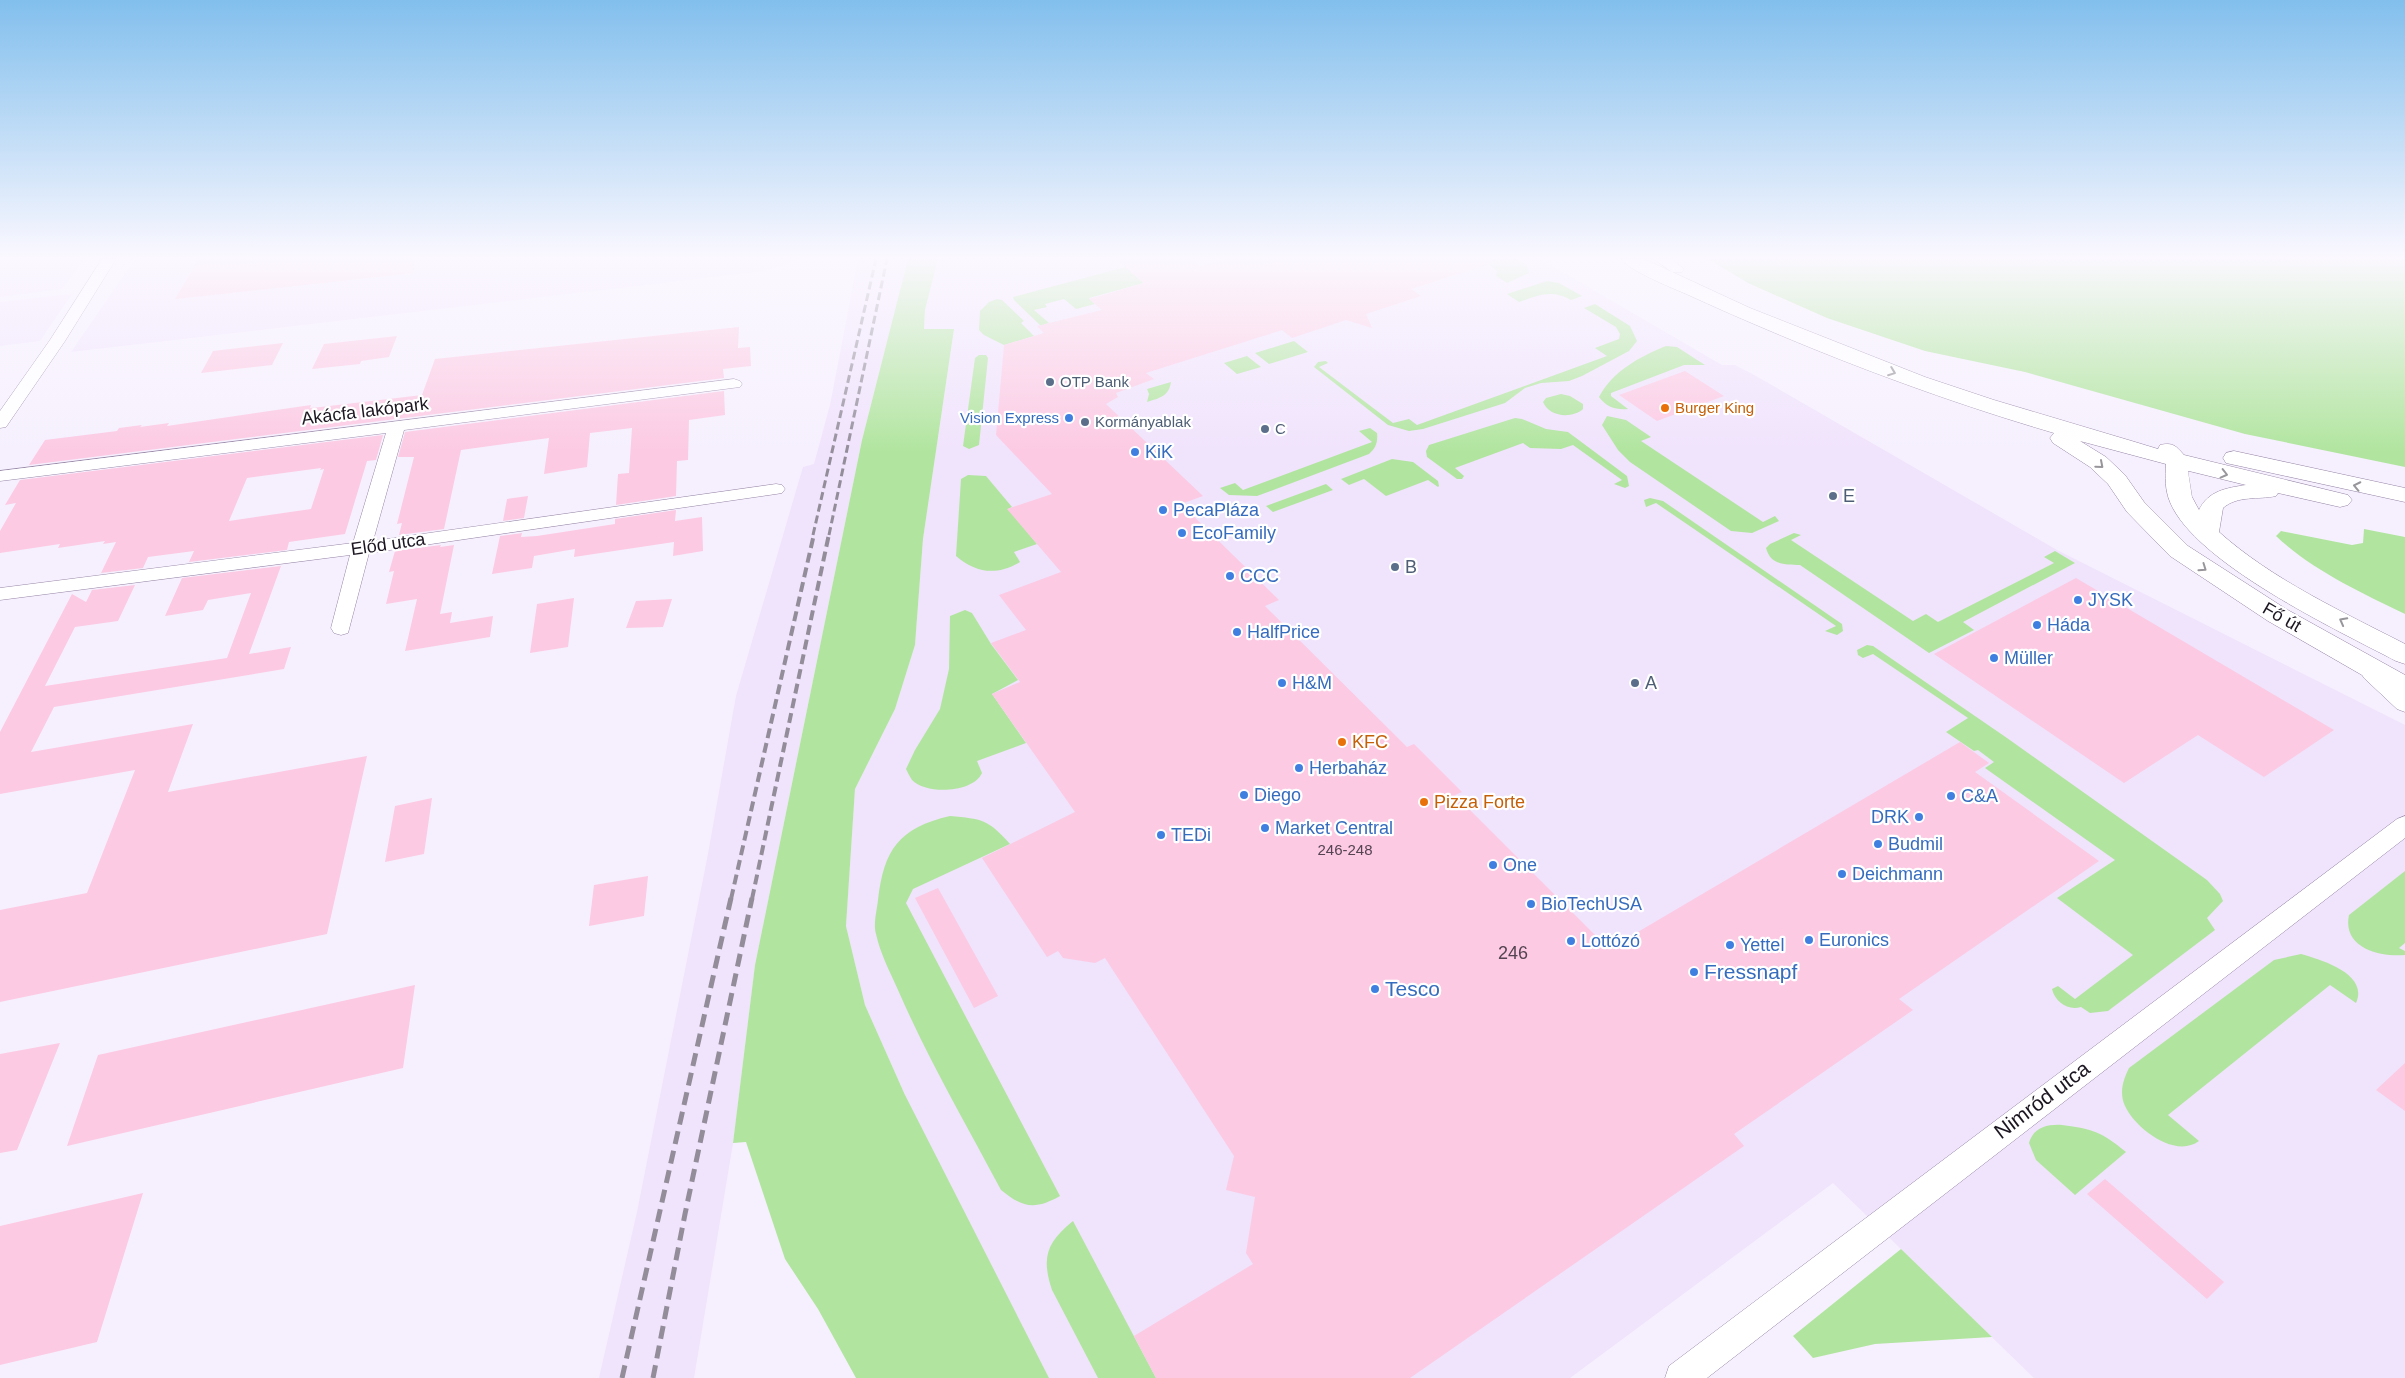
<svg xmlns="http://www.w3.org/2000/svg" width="2405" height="1378" viewBox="0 0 2405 1378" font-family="Helvetica,sans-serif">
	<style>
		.built { fill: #f0e3fc }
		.green { fill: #b1e59f }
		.building { fill: #fccae3; fill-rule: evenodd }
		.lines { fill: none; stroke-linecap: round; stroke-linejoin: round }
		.street-casing { stroke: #9585a5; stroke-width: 1 }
		.primary-casing { stroke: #9585a5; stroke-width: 1 }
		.highway-casing { stroke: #9585a5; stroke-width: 1 }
		.street { fill: #fff; fill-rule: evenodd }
		.primary { fill: #fff; fill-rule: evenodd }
		.highway { fill: #fff; fill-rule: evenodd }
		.rail-far2 { stroke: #938d9a; stroke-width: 3; stroke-dasharray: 8 4; stroke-linecap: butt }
		.rail-far1 { stroke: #938d9a; stroke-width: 4; stroke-dasharray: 10 5; stroke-linecap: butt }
		.rail { stroke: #938d9a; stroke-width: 5; stroke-dasharray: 13 7; stroke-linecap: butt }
		.oneway { stroke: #99969b }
		.service-dot { fill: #5c6f8a; stroke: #fff; stroke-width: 2 }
		.food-dot { fill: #e8710a; stroke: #fff; stroke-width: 2 }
		.shop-dot { fill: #3f7fe0; stroke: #fff; stroke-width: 2 }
		.labels { text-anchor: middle; stroke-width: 4.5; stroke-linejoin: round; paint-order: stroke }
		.far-service-label { font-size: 15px; fill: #4e5e75; stroke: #fff; text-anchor: start }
		.far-food-label { font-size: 15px; fill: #c56008; stroke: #fff; text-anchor: start }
		.far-shop-label { font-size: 15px; fill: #366cbe; stroke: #fff; text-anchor: end }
		.number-label { font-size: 15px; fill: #544352 }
		.street-label { font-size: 18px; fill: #1c1621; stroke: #fff }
		.shop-label { font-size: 18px; fill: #366cbe; stroke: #fff; text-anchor: start }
		.service-label { font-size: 18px; fill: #4e5e75; stroke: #fff; text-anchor: start }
		.food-label { font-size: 18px; fill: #c56008; stroke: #fff; text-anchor: start }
		.near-number-label { font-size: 18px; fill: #544352 }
		.near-shop-label { font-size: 21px; fill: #366cbe; stroke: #fff; text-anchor: start }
		.near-street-label { font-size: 21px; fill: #1c1621; stroke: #fff }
	</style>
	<rect width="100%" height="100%" fill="#f6f0fe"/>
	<!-- built -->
	<path class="built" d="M0 259H84L62 289 0 297Z
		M135 259H799L765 271 71 352Z
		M858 259H908L862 440 755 965 733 1143 694 1378H599L637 1212 708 854 736 696 803 467 814 464 830 405Z
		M938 259H1540L1722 365H1735L1756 376 2057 550 2405 725V1378H2034L1833 1183 1570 1378H918L905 1095 865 1005 846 926 855 789 895 709 915 645 923 539 954 330H924L925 310Z
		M72 294 40 341 0 346V302Z"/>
	<!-- green -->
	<path class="green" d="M908 259H938L925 310 924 329H954L923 539 915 645 895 709 855 789 846 926 865 1005 905 1095 1049 1378H856L818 1309 785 1259 746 1142 733 1143 755 965 862 440Z
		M1482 259H1517L1527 265 1529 273 1507 283 1496 276 1497 271Z
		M1708 259H2405V467L2245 434 2025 372 1925 351 1827 318 1748 283Z
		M1125 267 1144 283 1089 298 1095 304 1076 309 1064 299 1045 304 1047 307 1034 310 1049 323 1041 326 1014 300 1013 297Z
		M1547 281 1559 283 1582 296 1571 300C1552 289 1539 295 1519 302L1507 294Z
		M997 299 1002 300 1024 321 1021 323 1034 336 1004 345 984 335 979 330 980 311 989 302Z
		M1595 304 1630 326 1637 341 1629 351 1582 376 1569 381 1541 383 1525 388 1505 403 1423 429 1409 431 1388 425 1314 367 1318 362 1326 361 1328 363 1319 367 1393 423 1409 419 1417 425 1607 356 1595 348 1619 339 1620 334 1616 327 1584 308Z
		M1294 341 1308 352 1269 364 1255 353Z
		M1666 346 1677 347 1705 365H1684L1611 393V396L1628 409C1616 410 1606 407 1599 397 1613 371 1639 357 1666 346Z
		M979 355H986L988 358 979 445 969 449 963 446 975 358Z
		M1247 356 1261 367 1237 374 1224 363Z
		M1171 382C1169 396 1160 398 1147 402L1149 394 1147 389Z
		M1561 394 1570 396 1583 404V409C1572 419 1549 417 1543 402L1546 398Z
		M1607 416 1626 420 1651 437 1641 441 1763 522 1775 516 1779 521 1752 533 1731 531 1630 462 1618 450 1602 425Z
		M1515 418 1522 419 1546 429 1568 432 1627 476 1629 486 1625 488 1614 484 1622 480 1573 445 1561 449 1530 448 1523 443 1455 468 1464 476 1462 479H1457L1427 457 1426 451 1429 445Z
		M1370 428 1377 433C1378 442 1376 448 1369 454L1257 496 1229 495 1220 488 1235 483 1243 490 1372 442 1359 431Z
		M1392 459 1413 462 1438 481 1439 486 1438 487 1428 480 1386 496 1364 479 1349 485 1341 479Z
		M968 475 986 476 1012 507 1008 509 1037 544 1014 552 1020 562C996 576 976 573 956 556L961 479Z
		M1326 484 1333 490 1273 512 1266 506Z
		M1650 498 1663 501 1842 624 1843 631 1837 635 1825 631 1836 626 1656 503 1646 507 1644 500Z
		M2364 529 2405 537V614C2360 592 2312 570 2276 536L2281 531 2352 545 2363 543Z
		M1794 533 1801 535 1791 540 1913 621 1926 614 1938 622 2054 563 2044 557 2055 551 2075 563 1963 622 1974 630 1929 653 1800 565C1785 564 1771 566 1766 548L1770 544Z
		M965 610 972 613 991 644 1018 680 992 694 1026 743 977 761 982 773C973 793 926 795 912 780 910 777 908 773 906 769L915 750 940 709 949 669 950 616Z
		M1867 645 1873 646 2007 738 2207 880 2220 894 2223 901 2207 918 2215 930 2108 1011 2090 1013 2081 1007C2068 1011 2055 1002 2052 989L2058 986 2075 999 2133 955 2057 898 2115 860 1985 768 1994 762 1978 750 1974 751 1946 732 1968 718 1873 654 1863 658 1858 655 1857 650Z
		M950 816C982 819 988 819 1010 844L913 889 906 903 1060 1196C1035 1210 1023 1208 1001 1190 966 1124 928 1059 898 990 890 972 880 953 876 934 873 924 877 910 878 900 884 849 899 828 950 816Z
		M2405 871V943L2399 948 2405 951V955C2380 957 2342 948 2349 915Z
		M2301 954C2322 960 2369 974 2356 1003L2330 985 2168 1115 2199 1141C2175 1159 2135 1128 2125 1106 2119 1093 2123 1080 2129 1068L2274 960Z
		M2062 1125C2093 1129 2102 1132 2126 1152L2075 1195 2036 1160 2029 1143C2033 1128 2047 1124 2062 1125Z
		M1073 1221 1156 1378H1098L1052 1290C1041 1257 1047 1242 1073 1221Z
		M1901 1249 1992 1337 1875 1344 1813 1358 1793 1336Z"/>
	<!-- building -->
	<path class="building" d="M199 259H414V273L175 299Z
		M1116 259H1191L1201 266 1226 259H1491L1492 263 1411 289 1421 296 1366 314 1372 328 1346 320 1292 338 1282 330 1146 373 1154 379 1116 393 1118 397 1106 404 1203 496 1181 504 1279 600 1265 606 1407 747 1414 744 1462 792 1455 795 1609 949 1960 742 1989 763 1975 772 2099 861 1899 999 1913 1010 1734 1134 1744 1146 1410 1378H1156L1134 1336 1253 1264 1246 1253 1255 1197 1226 1190 1234 1156 1105 958 1095 963 1063 958 1058 951 1047 957 982 858 1075 812 992 694 1020 682 991 643 1026 630 999 595 1061 572 1007 509 1052 494 996 435 1004 345 1044 333 1037 326 1102 310 1089 299 1144 283Z
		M739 327 738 348 750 347 751 366 723 369 724 378 29 465 45 440 117 431 119 428 142 425 140 427 169 423 167 426 311 405 310 408 321 407 422 395 435 359Z
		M397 336 389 357 361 361 360 364 312 369 324 344Z
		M283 343 272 365 201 373 213 351Z
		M1685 371 1724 396 1657 421 1619 395Z
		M724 391 725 415 689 420 688 460 677 461 676 496 616 505 618 474 629 473 632 428 590 433 587 467 544 474 549 438 461 450 444 529 399 535 402 523 397 524 414 457H398L405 432Z
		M383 435 376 460 367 461 345 534 289 542 287 550 189 562 194 551 148 557 143 568 101 573 116 542 103 544 105 541 58 548 60 544 0 553V531L16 503 5 505 20 480ZM321 468 320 470 324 469 311 509 229 521 247 478Z
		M528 496 524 518 503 521 507 499Z
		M676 510 675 521 702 517 703 551 673 556 674 542 574 557 575 549 534 556 532 568 492 574 500 536 522 533 521 537 537 536 615 524V519Z
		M441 545 440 547 454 545 440 614 452 612 450 623 493 616 490 637 405 651 417 599 386 604 394 571 389 572 395 551Z
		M281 566 249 654 291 647 284 669 54 707 31 752 193 724 168 792 367 756 327 934 0 1002V910L87 893 135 770 0 794V732L72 594 86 602 92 590 135 585 118 621 75 627 45 686 227 658 251 593 208 600 203 610 165 616 182 578Z
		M2076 578 2334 730 2264 777 2198 735 2124 783 1934 654Z
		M574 598 568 647 530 653 537 604Z
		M672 599 663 627 626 628 636 601Z
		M432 798 424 854 385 862 395 806Z
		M648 876 644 916 589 926 594 885Z
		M938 888 998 996 974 1008 915 898Z
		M415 985 403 1068 67 1146 98 1055Z
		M60 1043 17 1150 0 1153V1054Z
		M2405 1063V1111L2376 1090Z
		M2105 1179 2224 1282 2207 1299 2087 1194Z
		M143 1193 97 1342 0 1365V1226Z"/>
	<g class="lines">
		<!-- street casing -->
		<g class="street-casing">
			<path id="street" d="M102 259H116L65 341 6 427 0 428V411L50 340Z
				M1654 259H1671L1684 269 1682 272H1672Z
				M734 379 740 381 742 384 740 387 404 430 373 541 776 484 782 485 785 489 782 493 776 494 369 553 348 633 341 635 334 633 331 628 350 555 0 600V588L353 543 386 433 0 481V471Z
				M2371 666 2378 668 2405 692V712L2397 709 2364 678 2361 673 2364 668Z
				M2405 816V838L1707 1378H1665L1669 1366 2397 819Z"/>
		</g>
		<!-- primary casing -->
		<g class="primary-casing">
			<path id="primary" d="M1621 259H1644L1750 308 1925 377 1994 400 2135 442 2158 449 2160 445C2173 442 2176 446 2184 455L2348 495 2352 500 2348 505 2340 507 2278 493 2276 496C2258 500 2238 495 2223 508L2219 532C2273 580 2341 611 2405 644V664L2396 661C2337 630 2195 563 2170 502 2165 490 2165 477 2166 464L2080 441 2106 457 2125 475 2144 502 2188 546 2286 609 2405 675V697L2395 694 2268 621 2170 556 2127 512 2108 484 2090 467 2053 443 2050 438 2054 433C1928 396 1804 348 1684 293 1670 287 1628 270 1621 259ZM2188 471H2189L2246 485C2226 488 2208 491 2199 510L2192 497Z"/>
		</g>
		<!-- highway casing -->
		<g class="highway-casing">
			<path id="highway" d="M2234 451 2405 488V502L2226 463 2223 458 2226 453Z"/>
		</g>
		<!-- street -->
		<use href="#street" class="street"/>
		<!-- primary -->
		<use href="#primary" class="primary"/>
		<!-- highway -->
		<use href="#highway" class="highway"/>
		<!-- rail-far2 -->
		<path class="rail-far2" d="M813 535 876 259
			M829 535 887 259"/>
		<!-- rail-far1 -->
		<path class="rail-far1" d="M731 899 814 534
			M752 899 829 534"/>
		<!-- rail -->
		<path class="rail" d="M622 1378 731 898
			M653 1378 685 1214 752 898"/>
	</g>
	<!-- one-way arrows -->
	<defs><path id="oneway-chevron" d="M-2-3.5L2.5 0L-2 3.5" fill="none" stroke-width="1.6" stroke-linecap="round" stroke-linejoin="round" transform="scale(1.25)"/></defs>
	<g class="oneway">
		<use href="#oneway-chevron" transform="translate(1892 372) rotate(21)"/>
		<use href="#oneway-chevron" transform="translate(2100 465) rotate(41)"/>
		<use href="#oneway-chevron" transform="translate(2224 474) rotate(14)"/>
		<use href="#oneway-chevron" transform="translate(2357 486) rotate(-168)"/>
		<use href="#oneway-chevron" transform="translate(2203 568) rotate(35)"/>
		<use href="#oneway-chevron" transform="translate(2343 621) rotate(-152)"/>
	</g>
	<!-- sky -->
	<linearGradient id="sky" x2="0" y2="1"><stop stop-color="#82bfed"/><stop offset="0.57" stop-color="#fbf8ff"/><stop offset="1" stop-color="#fbf8ff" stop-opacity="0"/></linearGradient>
	<rect width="2405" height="452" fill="url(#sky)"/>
	<!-- markers -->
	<g class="service-dot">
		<circle cx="1050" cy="382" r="5"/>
		<circle cx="1085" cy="422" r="5"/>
		<circle cx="1265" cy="429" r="5"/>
		<circle cx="1833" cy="496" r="5"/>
		<circle cx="1395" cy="567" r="5"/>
		<circle cx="1635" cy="683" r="5"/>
	</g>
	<g class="food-dot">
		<circle cx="1665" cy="408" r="5"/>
		<circle cx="1342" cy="742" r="5"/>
		<circle cx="1424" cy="802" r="5"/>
	</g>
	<g class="shop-dot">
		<circle cx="1069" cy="418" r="5"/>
		<circle cx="1135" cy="452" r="5"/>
		<circle cx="1163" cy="510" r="5"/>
		<circle cx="1182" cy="533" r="5"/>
		<circle cx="1230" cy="576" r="5"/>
		<circle cx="2078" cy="600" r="5"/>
		<circle cx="2037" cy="625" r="5"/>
		<circle cx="1237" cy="632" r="5"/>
		<circle cx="1994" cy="658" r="5"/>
		<circle cx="1282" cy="683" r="5"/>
		<circle cx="1299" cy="768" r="5"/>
		<circle cx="1244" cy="795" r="5"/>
		<circle cx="1951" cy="796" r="5"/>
		<circle cx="1919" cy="817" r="5"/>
		<circle cx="1265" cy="828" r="5"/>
		<circle cx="1161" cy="835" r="5"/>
		<circle cx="1878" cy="844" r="5"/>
		<circle cx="1493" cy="865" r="5"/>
		<circle cx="1842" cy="874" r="5"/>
		<circle cx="1531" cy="904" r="5"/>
		<circle cx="1809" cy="940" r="5"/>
		<circle cx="1571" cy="941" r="5"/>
		<circle cx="1730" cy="945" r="5"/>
		<circle cx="1694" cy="972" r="5"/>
		<circle cx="1375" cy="989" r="5"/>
	</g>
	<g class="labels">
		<!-- far-service labels -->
		<g class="far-service-label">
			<text x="1060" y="387">OTP Bank</text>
			<text x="1095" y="427">Kormányablak</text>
			<text x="1275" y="434">C</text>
		</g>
		<!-- far-food labels -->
		<g class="far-food-label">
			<text x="1675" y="413">Burger King</text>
		</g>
		<!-- far-shop labels -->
		<g class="far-shop-label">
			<text x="1059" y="423">Vision Express</text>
		</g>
		<!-- number labels -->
		<g class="number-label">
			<text x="1345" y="855">246-248</text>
		</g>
		<!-- street labels -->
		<g class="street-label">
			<text transform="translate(365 411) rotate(-7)" y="6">Akácfa lakópark</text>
			<text transform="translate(388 544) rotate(-8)" y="6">Előd utca</text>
			<text transform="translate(2282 617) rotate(30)" y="6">Fő út</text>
		</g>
		<!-- shop labels -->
		<g class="shop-label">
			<text x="1145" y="458">KiK</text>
			<text x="1173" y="516">PecaPláza</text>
			<text x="1192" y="539">EcoFamily</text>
			<text x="1240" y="582">CCC</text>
			<text x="2088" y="606">JYSK</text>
			<text x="2047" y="631">Háda</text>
			<text x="1247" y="638">HalfPrice</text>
			<text x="2004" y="664">Müller</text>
			<text x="1292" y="689">H&amp;M</text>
			<text x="1309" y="774">Herbaház</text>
			<text x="1254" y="801">Diego</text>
			<text x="1961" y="802">C&amp;A</text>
			<text x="1909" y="823" text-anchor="end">DRK</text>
			<text x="1275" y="834">Market Central</text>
			<text x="1171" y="841">TEDi</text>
			<text x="1888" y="850">Budmil</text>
			<text x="1503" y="871">One</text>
			<text x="1852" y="880">Deichmann</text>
			<text x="1541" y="910">BioTechUSA</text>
			<text x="1819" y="946">Euronics</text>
			<text x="1581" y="947">Lottózó</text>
			<text x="1740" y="951">Yettel</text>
		</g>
		<!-- service labels -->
		<g class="service-label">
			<text x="1843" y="502">E</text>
			<text x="1405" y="573">B</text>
			<text x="1645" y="689">A</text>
		</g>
		<!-- food labels -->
		<g class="food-label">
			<text x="1352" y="748">KFC</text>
			<text x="1434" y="808">Pizza Forte</text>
		</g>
		<!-- near-number labels -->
		<g class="near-number-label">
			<text x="1513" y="959">246</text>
		</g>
		<!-- near-shop labels -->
		<g class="near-shop-label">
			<text x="1704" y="979">Fressnapf</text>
			<text x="1385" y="996">Tesco</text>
		</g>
		<!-- near-street labels -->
		<g class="near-street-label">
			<text transform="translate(2042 1100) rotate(-37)" y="7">Nimród utca</text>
		</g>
	</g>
</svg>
